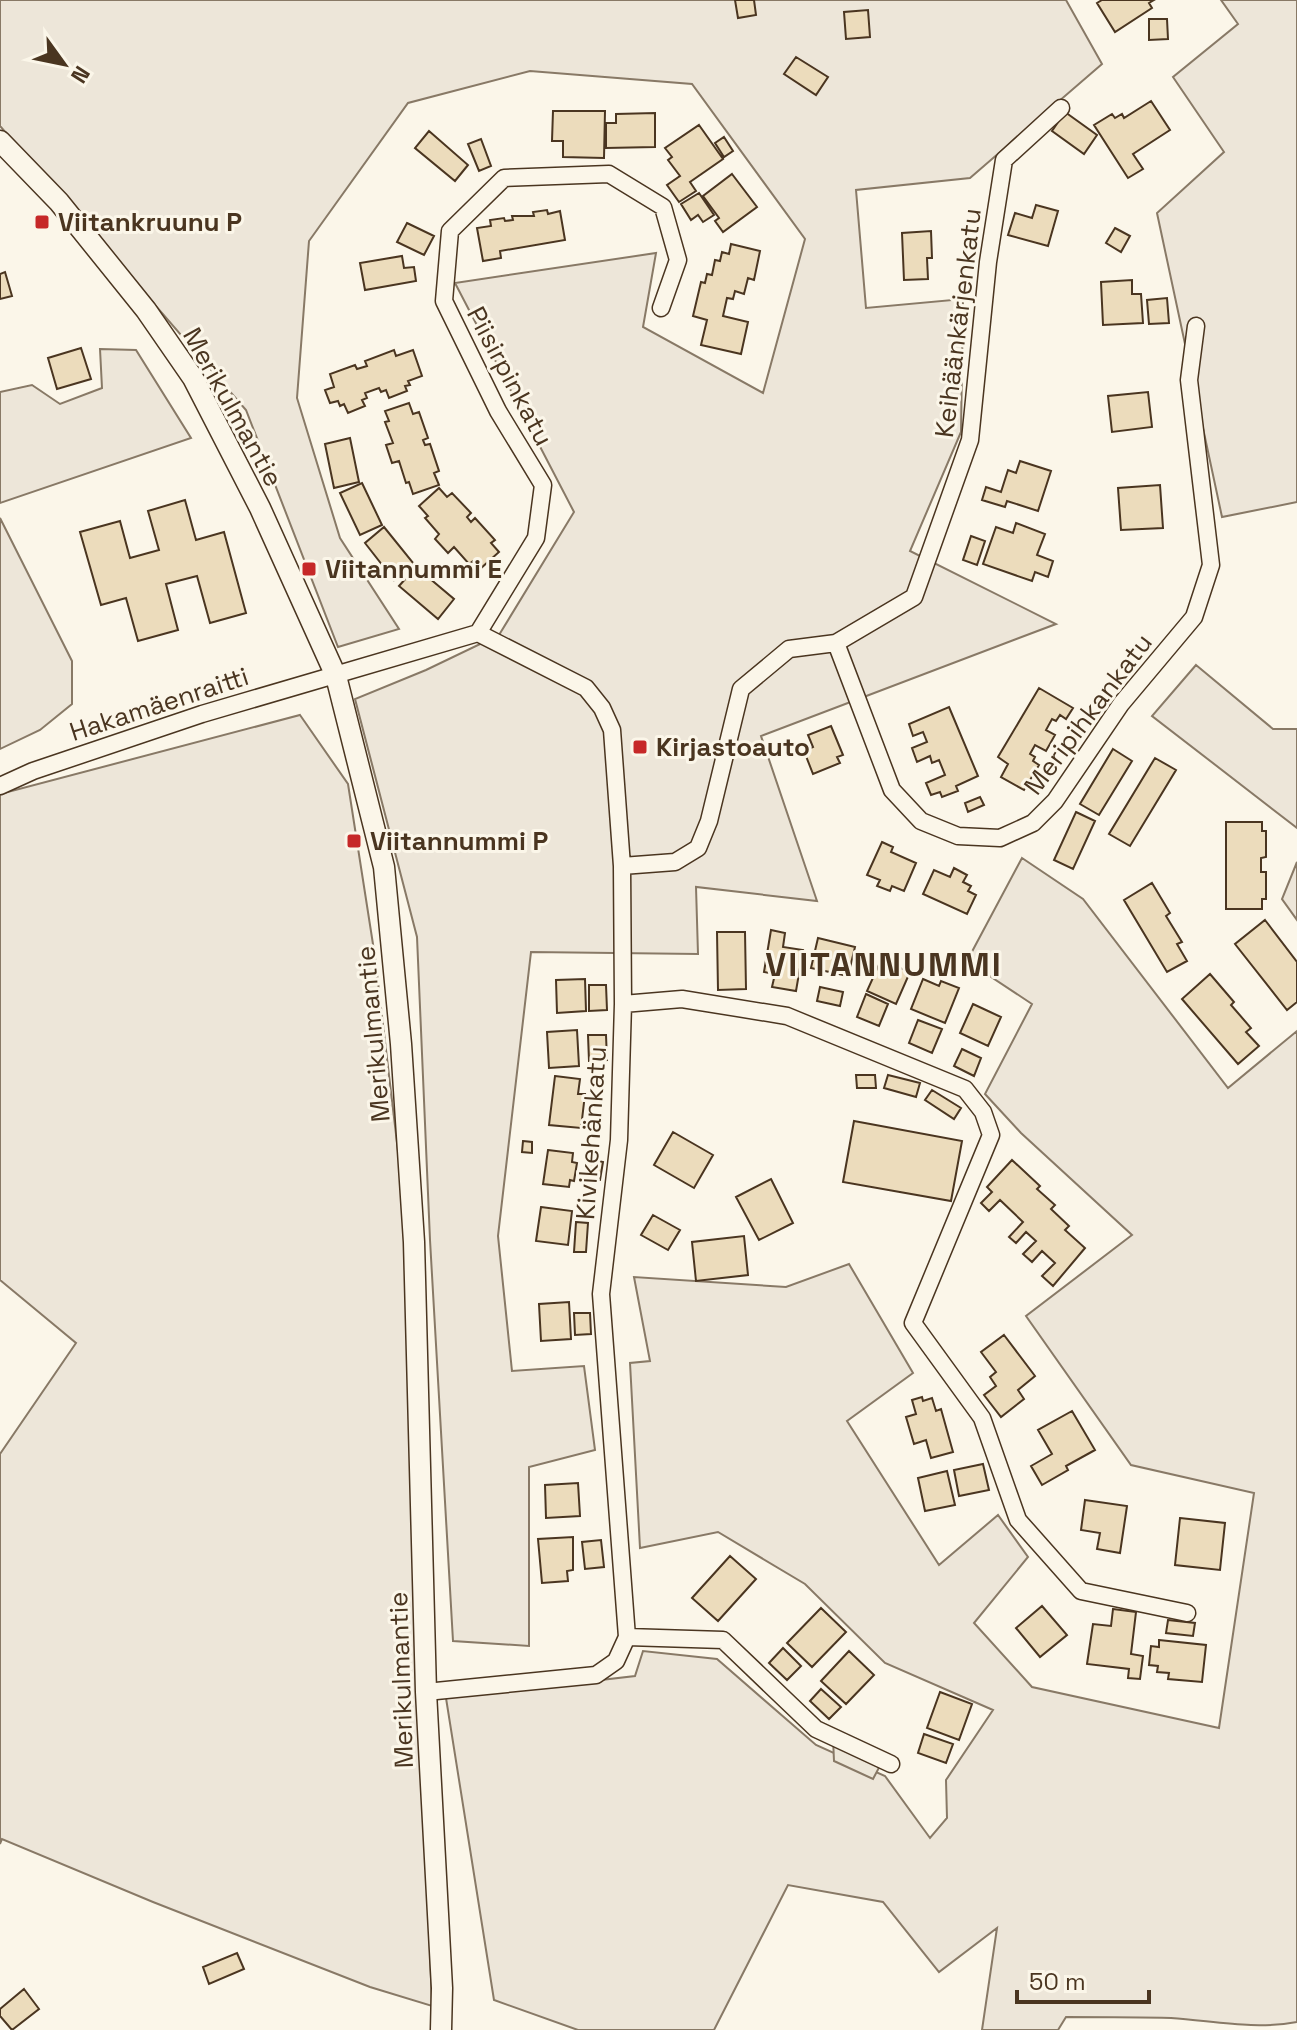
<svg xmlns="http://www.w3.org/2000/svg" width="1297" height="2030" viewBox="0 0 1297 2030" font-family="'Space Grotesk',sans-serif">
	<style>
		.green { fill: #ede6d9; stroke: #887966; stroke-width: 2 }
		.parking { fill: #ede7d9; stroke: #887966; stroke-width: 2 }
		.building { fill: #ecdcbc; stroke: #4a3520; stroke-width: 2 }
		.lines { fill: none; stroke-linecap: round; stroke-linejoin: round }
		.minor-casing { stroke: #4a3520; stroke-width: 19 }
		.tertiary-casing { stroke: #4a3520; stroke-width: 23 }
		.minor { stroke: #fbf6e9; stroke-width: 16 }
		.tertiary { stroke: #fbf6e9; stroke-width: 20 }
		.poi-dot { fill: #c62828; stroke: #fbf6e9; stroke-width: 3 }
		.labels { text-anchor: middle; stroke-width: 6; stroke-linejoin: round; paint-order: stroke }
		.poi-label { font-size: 26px; font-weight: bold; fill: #4a3520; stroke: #fbf6e9; text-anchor: start }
		.street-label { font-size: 26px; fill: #4a3520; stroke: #fbf6e9 }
		.district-label { font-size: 34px; font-weight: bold; letter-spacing: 2px; fill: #4a3520; stroke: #fbf6e9 }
	</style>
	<rect width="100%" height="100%" fill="#fbf6e9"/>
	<!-- green -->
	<path class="green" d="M0 0H1066L1102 64 970 178 856 190 866 308 963 299 961 432 910 551 1056 624 761 736 817 901 696 887 698 954 531 952 498 1236 512 1371 584 1366 595 1450 529 1467V1646L453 1641 430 1240 417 937 355 699 426 670 499 635 574 512 455 283 656 253 643 327 763 393 805 239 692 84 530 71 408 103 309 241 297 398 340 538 399 629 338 647 246 410 0 126Z
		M1221 0H1297V502L1222 517 1157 213 1224 152 1173 77 1238 24Z
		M100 349 136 350 191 438 0 503V392L32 385 60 404 102 388Z
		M0 518 72 661V704L40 730 0 749Z
		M1196 665 1273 729H1297V828L1152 716Z
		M300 715 348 784 375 957 402 1185 432 2006 370 1987 153 1902 2 1839 0 1844V1454L76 1343 0 1280V794Z
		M1022 858 1083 899 1228 1088 1297 1031V2022C1253 2030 1215 2021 1171 2018 1136 2017 1101 2017 1066 2017L1058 2030H982L997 1928 939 1972 883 1902 788 1885 714 2030H578L494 2000 446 1698 635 1676 643 1651 717 1659 816 1745 885 1776 930 1838 947 1818 946 1780 993 1710 885 1663 805 1584 718 1532 640 1548 630 1363 650 1361 634 1277 786 1287 849 1264 913 1373 847 1421 939 1565 998 1515 1028 1557 974 1623 1032 1687 1219 1728 1254 1493 1131 1465 1026 1316 1132 1235 1021 1133 985 1094 1032 1004 967 961Z
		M1297 862V920L1282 899Z"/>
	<!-- parking -->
	<path class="parking" d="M833 1738 883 1760 873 1779 834 1761Z"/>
	<!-- building -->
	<path class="building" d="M735 0H754L756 15 738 18Z
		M1102 0H1154L1149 3 1152 8 1115 32 1097 3Z
		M868 10 870 37 846 39 844 12Z
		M1149 19H1167L1168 39 1149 40Z
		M796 57 828 77 816 95 784 74Z
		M1151 101 1170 130 1133 154 1143 169 1128 178 1094 125 1112 114 1115 118 1122 114 1124 118Z
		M553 111H605L604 158 563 157V141H552Z
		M1065 112 1097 135 1084 154 1052 131Z
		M655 113V147L606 148V123H616V114Z
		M699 125 723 159 690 182 696 191 679 202 667 185 680 176 668 160 672 157 665 148Z
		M429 131 468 165 455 181 415 148Z
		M724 137 733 151 724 157 715 143Z
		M481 139 491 166 479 171 468 144Z
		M732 174 757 207 723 232 715 221 719 218 703 196Z
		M699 193 714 215 703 222 698 215 691 220 681 204Z
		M1036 205 1058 211 1048 246 1008 235 1015 213 1032 218Z
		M547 210 548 214 560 211 565 240 500 251 501 258 483 261 477 228 491 226 490 220 504 218 505 221 513 220 512 216H534L533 212Z
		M407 223 434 236 424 255 397 242Z
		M1115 228 1130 236 1121 252 1106 243Z
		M931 231 932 258H927L928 279 904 280 902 233Z
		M731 244 760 251 754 280 748 278 744 294 735 291 733 299 727 298 723 316 748 322 741 354 701 345 707 320 693 316 701 282 705 283 707 274 712 275 715 260 720 261 722 252 729 254Z
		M402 256 404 268 414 267 416 281 365 290 360 263Z
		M5 272 12 296 0 299V274Z
		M1132 280V294H1141L1143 323 1103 325 1101 282Z
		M1167 298 1169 323 1149 324 1147 300Z
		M81 348 91 379 57 389 48 358Z
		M394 350 396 356 413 350 422 376 408 381 410 385 405 386 407 391 389 398 386 390 381 392 379 388 365 393 367 398 362 400 365 406 348 413 344 404 340 406 338 401 330 403 325 390 334 387 330 374 355 365 357 369 367 366 365 361Z
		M1148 392 1152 427 1112 432 1108 396Z
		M409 403 413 414 419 412 428 438 423 440 425 445 430 444 439 471 434 473 439 485 413 494 409 482 406 483 399 461 392 463 386 445 393 443 385 422 389 421 385 411Z
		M350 438 359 482 334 488 325 444Z
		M1020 461 1051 471 1038 511 1007 501 1005 507 982 500 986 487 1001 492 1008 470 1016 473Z
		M362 483 382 525 360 535 340 493Z
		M1160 485 1163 528 1121 530 1118 488Z
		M439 488 447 497 452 493 471 513 467 517 471 522 475 518 495 540 491 543 499 552 480 569 473 561 469 564 454 547 448 553 435 539 439 534 425 518 428 516 419 506Z
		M185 500 196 540 224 532 246 613 210 623 197 576 166 584 178 630 138 641 126 598 101 605 80 532 120 521 130 558 159 550 148 511Z
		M1016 523 1045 534 1037 555 1053 561 1048 577 1035 572 1032 581 983 564 996 527 1013 533Z
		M384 527 414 564 394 580 365 543Z
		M971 536 985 541 977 565 963 560Z
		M416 567 454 599 438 619 399 586Z
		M1039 688 1073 708 1066 719 1060 715 1056 721 1052 719 1046 730 1055 735 1046 751 1035 745 1030 754 1035 757 1033 761 1039 765 1024 790 1001 777 1008 764 998 757Z
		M949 707 978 776 956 786 958 791 942 797 940 792 931 795 926 783 945 775 939 760 932 763 930 756 917 762 912 748 927 742 923 732 913 736 909 724Z
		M831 726 843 755 837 757 840 763 813 774 804 751 813 747 808 735Z
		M1113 749 1132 761 1099 815 1080 804Z
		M1155 758 1176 770 1130 846 1109 834Z
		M980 797 984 805 968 812 965 803Z
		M1076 812 1095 821 1073 869 1054 860Z
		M1226 822H1262V831H1266V857L1261 858V872H1266V899H1262V909H1226Z
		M882 842 893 847 891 852 916 863 904 891 892 886 890 891 877 886 880 880 867 875Z
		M954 868 967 875 963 882 971 886 968 891 976 895 967 914 923 894 934 870 950 877Z
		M1152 883 1170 913 1166 916 1182 942 1177 944 1187 961 1167 972 1124 900Z
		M1265 920 1297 962V1002L1287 1010 1235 944Z
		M771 930 785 933 783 947 803 950 796 991 772 987 775 974 764 972Z
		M717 932H745L746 989 718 990Z
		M818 938 855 947 848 976 811 968Z
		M881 960 910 972 896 1004 867 991Z
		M1210 974 1234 1002 1231 1005 1251 1028 1246 1032 1259 1046 1238 1064 1182 999Z
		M585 979 586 1011 557 1013 556 980Z
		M923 979 939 986 941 981 959 988 945 1023 911 1009Z
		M589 985H606L607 1010 589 1011Z
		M820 987 843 992 840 1006 817 1001Z
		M866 994 888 1004 879 1026 857 1017Z
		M973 1004 1001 1017 988 1046 960 1033Z
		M918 1020 942 1029 932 1053 909 1043Z
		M577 1030 579 1066 549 1068 547 1032Z
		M588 1035H606L607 1060 589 1061Z
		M962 1049 981 1058 974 1076 954 1066Z
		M856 1075H875L876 1088H857Z
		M888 1075 920 1083 916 1097 884 1088Z
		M555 1076 580 1079 578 1094H585L581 1128 549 1125Z
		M932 1090 961 1108 954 1119 925 1100Z
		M854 1121 962 1141 951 1201 843 1182Z
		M673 1132 713 1155 694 1188 654 1165Z
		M523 1141 532 1142V1153L522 1152Z
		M548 1150 573 1153 572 1162 577 1163 574 1181 570 1180 569 1187 543 1184Z
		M589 1159 603 1162 600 1180 585 1178Z
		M1012 1160 1040 1186 1037 1189 1055 1205 1051 1209 1069 1226 1065 1230 1085 1248 1053 1286 1042 1276 1055 1263 1042 1251 1032 1262 1023 1254 1036 1241 1026 1232 1016 1243 1009 1237 1023 1222 1000 1200 989 1211 981 1203 992 1192 987 1187Z
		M771 1179 793 1223 759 1240 736 1197Z
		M541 1207 572 1211 568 1245 536 1241Z
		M653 1215 680 1230 668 1250 641 1235Z
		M576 1222 588 1223 586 1252H574Z
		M744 1236 748 1275 696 1281 692 1242Z
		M569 1302 571 1339 541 1341 539 1304Z
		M574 1313H590L591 1334 575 1335Z
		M1004 1335 1035 1376 1018 1390 1024 1399 1001 1417 984 1395 996 1386 990 1377 996 1372 981 1352Z
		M922 1397 923 1401 932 1398 936 1411 941 1409 953 1452 931 1458 926 1440 914 1444 906 1417 916 1414 912 1400Z
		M1072 1411 1095 1450 1066 1466 1068 1470 1042 1485 1031 1466 1052 1454 1038 1430Z
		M983 1464 989 1490 959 1496 954 1470Z
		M947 1471 955 1505 925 1511 918 1478Z
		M578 1483 580 1516 546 1518 545 1485Z
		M1085 1500 1127 1506 1120 1553 1097 1549 1100 1533 1081 1530Z
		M1180 1518 1225 1523 1220 1570 1175 1565Z
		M573 1537V1570L567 1571 568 1581 542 1583 538 1539Z
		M601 1540 604 1567 585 1569 582 1542Z
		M730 1556 756 1579 718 1621 692 1598Z
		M1042 1606 1067 1635 1040 1657 1016 1628Z
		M821 1608 846 1632 812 1667 787 1643Z
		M1113 1609 1136 1612 1131 1654 1143 1656 1140 1679 1128 1678 1129 1669 1087 1664 1093 1624 1111 1626Z
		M1168 1620 1195 1623 1193 1636 1166 1633Z
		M1159 1640 1206 1645 1202 1682 1168 1679 1169 1673 1157 1672 1158 1666 1149 1665 1151 1646 1159 1647Z
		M783 1648 801 1666 787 1680 769 1663Z
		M849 1651 874 1675 846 1704 821 1681Z
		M821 1689 841 1707 829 1719 810 1701Z
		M940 1692 972 1704 959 1740 927 1728Z
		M924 1734 953 1744 946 1763 918 1753Z
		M237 1953 244 1969 209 1984 203 1967Z
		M24 1989 39 2009 12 2030 0 2016V2009Z"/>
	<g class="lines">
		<!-- minor casing -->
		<g class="minor-casing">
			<path id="minor" d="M478 633 536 538 543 485 498 411 444 301 450 231 504 178 609 174 663 207 678 260 661 308
				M836 643 892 790 921 821 958 836 1000 838 1033 823 1055 801 1121 704 1194 617 1211 565 1189 380 1196 326
				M0 786 33 771 202 714 478 633 586 688 602 708 612 730 622 866 623 1004 619 1140 601 1294 627 1637 616 1661 596 1675 426 1692
				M622 866 675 862 698 848 709 821 741 689 789 649 836 643 914 597 970 440 988 262 1004 160 1061 108
				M623 1004 682 999 787 1016 965 1089 983 1112 991 1135 913 1323 982 1418 1018 1520 1081 1591 1187 1613
				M627 1637 723 1640 816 1729 891 1764"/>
		</g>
		<!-- tertiary casing -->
		<g class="tertiary-casing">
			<path id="tertiary" d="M0 141 59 202 146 310 193 378 260 508 336 676 384 867 401 1044 414 1242 426 1692 442 1988 441 2030"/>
		</g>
		<!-- minor -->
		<use href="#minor" class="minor"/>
		<!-- tertiary -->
		<use href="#tertiary" class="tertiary"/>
	</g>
	<!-- markers -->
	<g class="poi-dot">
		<rect x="34" y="214" width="16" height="16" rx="4"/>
		<rect x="301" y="561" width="16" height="16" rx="4"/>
		<rect x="632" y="739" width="16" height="16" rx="4"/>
		<rect x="346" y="833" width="16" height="16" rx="4"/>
	</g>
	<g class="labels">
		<!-- poi labels -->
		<g class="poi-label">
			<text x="58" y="231">Viitankruunu P</text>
			<text x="325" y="578">Viitannummi E</text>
			<text x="656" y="756">Kirjastoauto</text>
			<text x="370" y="850">Viitannummi P</text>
		</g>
		<!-- street labels -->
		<g class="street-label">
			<text transform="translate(958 323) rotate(-83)" y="9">Keihäänkärjenkatu</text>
			<text transform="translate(510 376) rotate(62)" y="9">Piisirpinkatu</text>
			<text transform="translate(233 407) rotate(61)" y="9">Merikulmantie</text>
			<text transform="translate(159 704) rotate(-18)" y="9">Hakamäenraitti</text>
			<text transform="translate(1088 714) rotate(-53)" y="9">Meripihkankatu</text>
			<text transform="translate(373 1034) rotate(-95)" y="9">Merikulmantie</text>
			<text transform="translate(591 1133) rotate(-86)" y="9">Kivikehänkatu</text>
			<text transform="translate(401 1680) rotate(-92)" y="9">Merikulmantie</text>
		</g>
		<!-- district labels -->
		<g class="district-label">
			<text x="884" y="976">VIITANNUMMI</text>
		</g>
	</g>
	<!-- north arrow -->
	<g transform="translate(64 64) rotate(123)" stroke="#fbf6e9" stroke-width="6" paint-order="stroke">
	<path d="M0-6L14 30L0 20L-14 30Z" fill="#4a3520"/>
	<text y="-12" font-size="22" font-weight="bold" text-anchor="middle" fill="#4a3520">N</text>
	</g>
	<!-- scale -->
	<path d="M1017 1990v12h132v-12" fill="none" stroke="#4a3520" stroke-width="4"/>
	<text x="1029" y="1990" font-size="24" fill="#4a3520" stroke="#fbf6e9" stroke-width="6" paint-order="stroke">50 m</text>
</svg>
